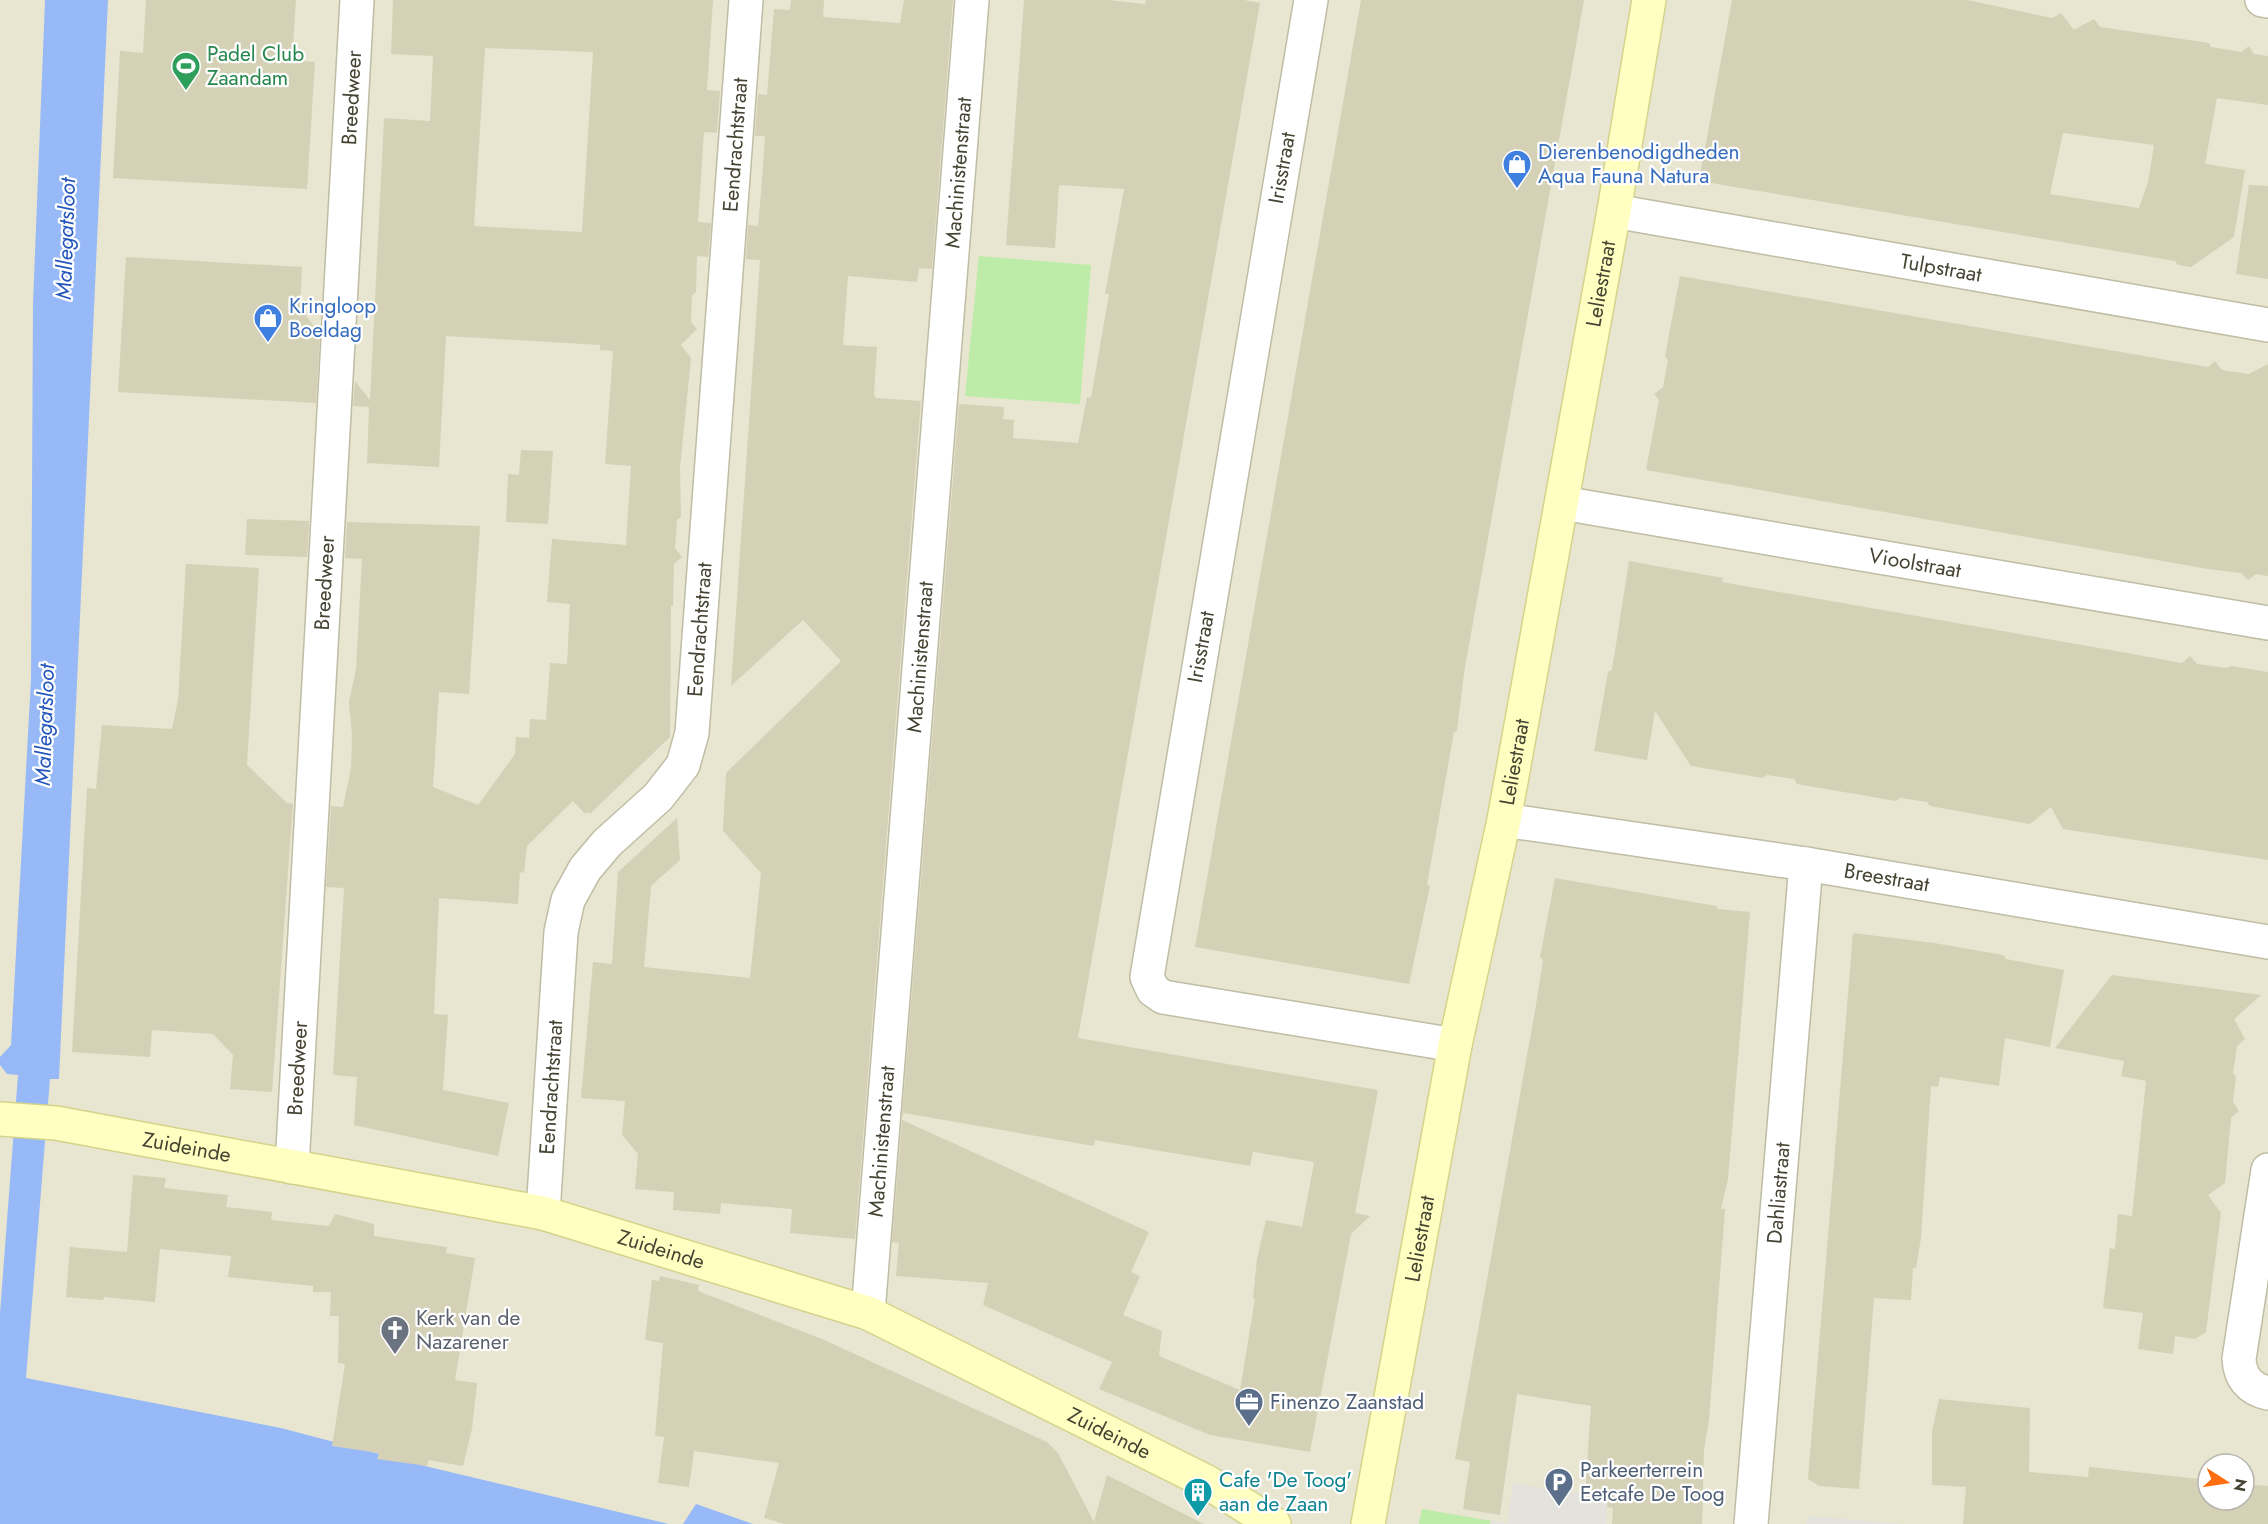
<svg xmlns="http://www.w3.org/2000/svg" width="2268" height="1524" viewBox="0 0 2268 1524" font-family="Jost,sans-serif">
	<style>
		.residential { fill: #e8e6d0; fill-rule: evenodd }
		.green { fill: #bceca7 }
		.parking { fill: #e3e2dc }
		.water { fill: #98b9f7 }
		.building { fill: #d5d1b7; fill-rule: evenodd }
		.lines { fill: none; stroke-linecap: round; stroke-linejoin: round }
		.street-casing { stroke: #bfbda4; stroke-width: 36 }
		.secondary-casing { stroke: #d5d38b; stroke-width: 36 }
		.street { stroke: #fff; stroke-width: 33 }
		.secondary { stroke: #ffffc1; stroke-width: 33 }
		.labels { text-anchor: middle; stroke-width: 4.5; stroke-linejoin: round; paint-order: stroke }
		.leisure-label { font-size: 21px; fill: #27864d; stroke: #fff; text-anchor: start }
		.street-label { font-size: 21px; fill: #454332; stroke: #fff }
		.shop-label { font-size: 21px; fill: #366cbe; stroke: #fff; text-anchor: start }
		.worship-label { font-size: 21px; fill: #5b616d; stroke: #fff; text-anchor: start }
		.service-label { font-size: 21px; fill: #4e5e75; stroke: #fff; text-anchor: start }
		.culture-label { font-size: 21px; fill: #0d838f; stroke: #fff; text-anchor: start }
		.water-label { font-size: 22px; font-style: italic; fill: #25b; stroke: #fff }
	</style>
	<rect width="100%" height="100%" fill="#f3f2e2"/>
	<!-- residential -->
	<path class="residential" d="M0 0H2268V1524H0ZM2208 1464H2244V1500H2208Z"/>
	<!-- green -->
	<path class="green" d="M979 256 1091 265 1080 404 965 396Z
		M1422 1509 1491 1521 1490 1524H1419Z"/>
	<!-- parking -->
	<path class="parking" d="M1513 1483 1567 1492 1608 1495 1606 1524H1490L1491 1521 1508 1523Z
		M1808 1516 1905 1524H1807Z"/>
	<!-- water -->
	<path class="water" d="M45 0H108L59 1079H50L26 1378 281 1428 429 1467 669 1524H0V1313L18 1075 7 1074 0 1065V1057L11 1045 31 679 33 303Z
		M696 1504 753 1524H683Z"/>
	<!-- building -->
	<path class="building" d="M146 0H296L292 60 315 62 307 189 113 178 120 51 143 53Z
		M393 0H713L707 90 720 91 717 133 704 132 701 176 698 222 711 223 708 257 697 256 696 292 692 295 691 322 697 329 681 345 691 358 680 468 681 517 677 520 675 548 682 557 674 564 673 606H671L670 737 590 814 588 812 585 814 573 801 527 846 524 873 520 872 518 904 439 898 434 1014 448 1015 443 1090 509 1103 498 1156 354 1125 357 1077 333 1075 344 888 326 887 331 806 343 807 351 768 352 735 349 702 356 669 362 559 345 558 347 522 480 526 469 694 439 692 433 787 478 805 515 754 516 737 529 738 530 719 546 720 550 663 567 664 570 604 547 602 552 539 626 545 631 466 605 464 613 351 600 350V345L446 336 439 467 367 463 369 407 353 406 355 381 370 400 384 118 430 121 433 56 391 54ZM485 48 593 52 582 232 474 226Z
		M791 0H824L823 17 900 23 904 0H953L932 269 919 268 917 282 848 276 843 345 877 347 874 394 876 398 921 401 855 1239 790 1233 792 1209 721 1203 720 1214 673 1210 674 1192 635 1189 638 1154 622 1135 625 1101 581 1098 593 962 612 964 618 872 677 818 680 860 651 886 644 967 750 978 761 873 723 831 726 773 841 661 803 620 731 686 760 260 746 259 748 225 758 226 761 193 765 136H755L758 94 767 95 774 9 790 10Z
		M1024 0H1108L1145 4 1146 0H1244L1260 3 1078 1038 1378 1090 1355 1213 1370 1216 1351 1234 1310 1452 1210 1435 1099 1389 1112 1362 983 1305 988 1283 896 1276 899 1243 892 1242 902 1120 1149 1232 1131 1272 1140 1276 1123 1315 1162 1331 1159 1356 1240 1390 1255 1299 1253 1298 1257 1259 1266 1220 1302 1227 1314 1162 1253 1152 1250 1166 1095 1140 1094 1146 904 1113 902 1117 959 404 1004 407 1003 419 1014 420 1013 438 1078 443 1087 397 1091 398 1109 294H1105L1124 189 1059 185 1055 248 1006 245Z
		M1361 0H1584L1464 673 1457 731 1454 732 1427 885 1430 886 1409 984 1195 947Z
		M1732 0H1967L2052 18 2061 13 2074 30 2094 19 2100 27 2209 43 2211 47 2241 52 2249 46 2254 54 2268 56V105L2217 98 2205 164 2245 170 2234 237 2191 267 2178 265 2175 261 1699 181ZM2063 133 2154 145 2148 182 2139 208 2050 194Z
		M2249 185 2268 186V279L2236 274Z
		M126 257 302 267 300 308 320 334 316 403 118 392Z
		M1680 276 2208 367 2215 361 2222 370 2249 374 2268 364V576L2256 574 2248 580 2241 573 2208 569 1646 470 1659 400 1654 394 1663 387 1668 360 1665 356Z
		M521 450 553 451 548 524 506 522 508 474 519 475Z
		M247 519 309 521 307 557 245 555Z
		M1629 561 1723 578 1722 582 2105 649 2182 663 2190 656 2197 664 2227 668 2231 666 2268 672V860L2063 829 2051 807 2030 824 1930 806 1927 802 1900 798 1896 801 1797 784 1794 779 1767 775 1763 778 1691 766 1655 711 1647 760 1594 751 1608 672 1612 670Z
		M186 564 259 568 247 765 287 803 293 804 272 1092 230 1089 233 1055 213 1034 152 1030 150 1057 72 1052 87 788 96 789 102 725 172 729 178 700Z
		M1555 878 1716 906 1718 909 1750 912 1728 1179 1721 1209H1725L1709 1420 1704 1450 1702 1524H1612L1613 1508 1607 1507 1608 1499 1585 1495 1591 1406 1517 1394 1500 1515 1463 1509 1470 1462 1455 1459 1536 1005 1543 960 1540 957Z
		M1853 933 1934 943 2003 955 2006 959 2064 970 2050 1047 2005 1038 1999 1086 1940 1077 1938 1087 1931 1086 1921 1238 1916 1268H1913L1911 1300 1874 1298 1859 1489 1819 1486 1808 1479Z
		M2112 975 2261 995 2234 1019 2245 1039 2237 1046 2233 1073 2236 1077 2233 1102 2239 1111 2231 1118 2225 1183 2208 1195 2221 1213 2206 1332 2195 1339 2175 1336 2173 1354 2138 1349 2143 1313 2103 1308 2110 1248 2115 1249 2118 1214 2132 1216 2146 1081 2121 1076 2124 1061 2055 1048Z
		M133 1175 166 1178 164 1188 228 1195 226 1207 272 1212 271 1220 329 1226 335 1214 374 1224V1236L447 1247 446 1253 475 1258 455 1380 477 1383 472 1429 463 1466 429 1460 427 1466 377 1459 379 1453 332 1446 345 1364 338 1363 339 1316H330L331 1292H313V1286L228 1277 231 1256 160 1249 155 1302 104 1297 103 1300 66 1297 70 1247 127 1252Z
		M660 1276 699 1285 698 1291 822 1339 1047 1442 1058 1453 1094 1522 1107 1475 1204 1524H785L764 1518 779 1463 694 1451 689 1487 658 1483 664 1437 655 1436 663 1343 645 1340 652 1280 659 1281Z
		M1939 1399 2030 1408 2029 1472 2088 1477 2089 1467 2208 1480V1500H2244V1484L2268 1486V1524H1963L1966 1487 1932 1485V1431Z"/>
	<g class="lines">
		<!-- street casing -->
		<g class="street-casing">
			<g id="street">
				<path d="M1311 0 1147 977 1153 990 1163 997 1455 1045"/>
				<path d="M2262 0 2268 1"/>
				<path id="s1" d="M1614 211 2268 325"/>
				<path id="s2" d="M1562 503 2268 623"/>
				<path id="s3" d="M1504 820 1806 864 2268 942"/>
				<path id="s4" d="M292 1167 357 0"/>
				<path d="M2268 1170 2239 1359C2240 1377 2249 1389 2268 1393"/>
				<path id="s5" d="M543 1213 561 932 568 900 585 869 607 843 658 797 683 765 692 733 746 0"/>
				<path id="s6" d="M868 1313 972 0"/>
				<path id="s7" d="M1751 1524 1806 864"/>
			</g>
		</g>
		<!-- secondary casing -->
		<g class="secondary-casing">
			<g id="secondary">
				<path id="s8" d="M0 1119 56 1123 543 1213 868 1313 1207 1482 1274 1524"/>
				<path id="s9" d="M1368 1524 1455 1045 1504 820 1614 211 1649 0"/>
			</g>
		</g>
		<!-- street -->
		<use href="#street" class="street"/>
		<!-- secondary -->
		<use href="#secondary" class="secondary"/>
	</g>
	<!-- icons -->
	<defs>
		<g id="stadium-pin" transform="scale(1.5)"><path d="M0 17L-7.5 6A9.5 9.5 0 1 1 7.5 6Z" fill="#2e9e5b" stroke="#fff"/><path d="M0-5a6.5 5 0 1 0 0 10a6.5 5 0 1 0 0-10ZM-3.5-1.8h7v3.6h-7Z" fill="#fff"/></g>
		<g id="shop-pin" transform="scale(1.5)"><path d="M0 17L-7.5 6A9.5 9.5 0 1 1 7.5 6Z" fill="#3f7fe0" stroke="#fff"/><path d="M-5-2.5h2.3a2.7 3.5 0 0 1 5.4 0H5L5.5 6h-11ZM-1.5-2.5h3a1.5 2.3 0 0 0-3 0Z" fill="#fff"/></g>
		<g id="church-pin" transform="scale(1.5)"><path d="M0 17L-7.5 6A9.5 9.5 0 1 1 7.5 6Z" fill="#6b7280" stroke="#fff"/><path d="M-1.2-6h2.4v3.5h3.3v2.4h-3.3V6h-2.4V-.1h-3.3v-2.4h3.3Z" fill="#fff"/></g>
		<g id="office-pin" transform="scale(1.5)"><path d="M0 17L-7.5 6A9.5 9.5 0 1 1 7.5 6Z" fill="#5c6f8a" stroke="#fff"/><path d="M-6-3h4V-5.5h4V-3h4V5H-6ZM-1-4.5V-3h2v-1.5ZM-6 0V1H6V0Z" fill="#fff"/></g>
		<g id="parking-pin" transform="scale(1.5)"><path d="M0 17L-7.5 6A9.5 9.5 0 1 1 7.5 6Z" fill="#5c6f8a" stroke="#fff"/><path d="M-3.5-5.5H1a3.5 3.5 0 0 1 0 7H-1V5.5H-3.5ZM-1-3.4V-.6H.8a1.4 1.4 0 0 0 0-2.8Z" fill="#fff"/></g>
		<g id="building-pin" transform="scale(1.5)"><path d="M0 17L-7.5 6A9.5 9.5 0 1 1 7.5 6Z" fill="#0f9aa8" stroke="#fff"/><path d="M-4-6H4V6H1V3H-1V6H-4ZM-2.5-4.3h1.7v1.8h-1.7ZM.8-4.3h1.7v1.8H.8ZM-2.5-1h1.7V.8h-1.7ZM.8-1h1.7V.8H.8Z" fill="#fff"/></g>
	</defs>
	<g fill-rule="evenodd">
		<use href="#stadium-pin" x="186" y="66"/>
		<use href="#shop-pin" x="1517" y="164"/>
		<use href="#shop-pin" x="268" y="318"/>
		<use href="#church-pin" x="395" y="1330"/>
		<use href="#office-pin" x="1249" y="1402"/>
		<use href="#parking-pin" x="1559" y="1482"/>
		<use href="#building-pin" x="1198" y="1492"/>
	</g>
	<g class="labels">
		<!-- leisure labels -->
		<g class="leisure-label">
			<text x="207" y="61">Padel Club<tspan x="207" dy="24">Zaandam</tspan></text>
		</g>
		<!-- street labels -->
		<g class="street-label">
			<text dy="7" stroke="none"><textPath href="#s4" startOffset="1071">Breedweer</textPath></text>
			<text dy="7" stroke="none"><textPath href="#s5" startOffset="1116">Eendrachtstraat</textPath></text>
			<text transform="translate(1282 168) rotate(-80)" y="7">Irisstraat</text>
			<text dy="7" stroke="none"><textPath href="#s6" startOffset="1144">Machinistenstraat</textPath></text>
			<text dy="7" stroke="none"><textPath href="#s1" startOffset="332">Tulpstraat</textPath></text>
			<text dy="7" stroke="none"><textPath href="#s9" startOffset="1262">Leliestraat</textPath></text>
			<text dy="7" stroke="none"><textPath href="#s2" startOffset="358">Vioolstraat</textPath></text>
			<text dy="7" stroke="none"><textPath href="#s4" startOffset="585">Breedweer</textPath></text>
			<text dy="7" stroke="none"><textPath href="#s5" startOffset="630">Eendrachtstraat</textPath></text>
			<text transform="translate(1201 647) rotate(-80)" y="7">Irisstraat</text>
			<text dy="7" stroke="none"><textPath href="#s6" startOffset="658">Machinistenstraat</textPath></text>
			<text dy="7" stroke="none"><textPath href="#s9" startOffset="776">Leliestraat</textPath></text>
			<text dy="7" stroke="none"><textPath href="#s3" startOffset="387">Breestraat</textPath></text>
			<text dy="7" stroke="none"><textPath href="#s4" startOffset="99">Breedweer</textPath></text>
			<text dy="7" stroke="none"><textPath href="#s5" startOffset="126">Eendrachtstraat</textPath></text>
			<text dy="7" stroke="none"><textPath href="#s6" startOffset="172">Machinistenstraat</textPath></text>
			<text dy="7" stroke="none"><textPath href="#s8" startOffset="189">Zuideinde</textPath></text>
			<text dy="7" stroke="none"><textPath href="#s7" startOffset="332">Dahliastraat</textPath></text>
			<text dy="7" stroke="none"><textPath href="#s9" startOffset="290">Leliestraat</textPath></text>
			<text dy="7" stroke="none"><textPath href="#s8" startOffset="675">Zuideinde</textPath></text>
			<text dy="7" stroke="none"><textPath href="#s8" startOffset="1161">Zuideinde</textPath></text>
		</g>
		<!-- shop labels -->
		<g class="shop-label">
			<text x="1538" y="159">Dierenbenodigdheden<tspan x="1538" dy="24">Aqua Fauna Natura</tspan></text>
			<text x="289" y="313">Kringloop<tspan x="289" dy="24">Boeldag</tspan></text>
		</g>
		<!-- worship labels -->
		<g class="worship-label">
			<text x="416" y="1325">Kerk van de<tspan x="416" dy="24">Nazarener</tspan></text>
		</g>
		<!-- service labels -->
		<g class="service-label">
			<text x="1270" y="1409">Finenzo Zaanstad</text>
			<text x="1580" y="1477">Parkeerterrein<tspan x="1580" dy="24">Eetcafe De Toog</tspan></text>
		</g>
		<!-- culture labels -->
		<g class="culture-label">
			<text x="1219" y="1487">Cafe 'De Toog'<tspan x="1219" dy="24">aan de Zaan</tspan></text>
		</g>
		<!-- water labels -->
		<g class="water-label">
			<text transform="translate(65 239) rotate(-88)" y="8">Mallegatsloot</text>
			<text transform="translate(44 725) rotate(-88)" y="8">Mallegatsloot</text>
		</g>
	</g>
	<!-- north arrow -->
	<g transform="translate(2226 1482) rotate(102)"><circle r="28" fill="#ffffff" stroke="#b5b4ad" stroke-width="1.5"/>
	<path d="M0-4.5L10 22L0 15L-10 22Z" fill="#ff6d0e"/>
	<text y="-9" font-size="16" font-weight="bold" text-anchor="middle" fill="#454332">N</text>
	</g>
</svg>
